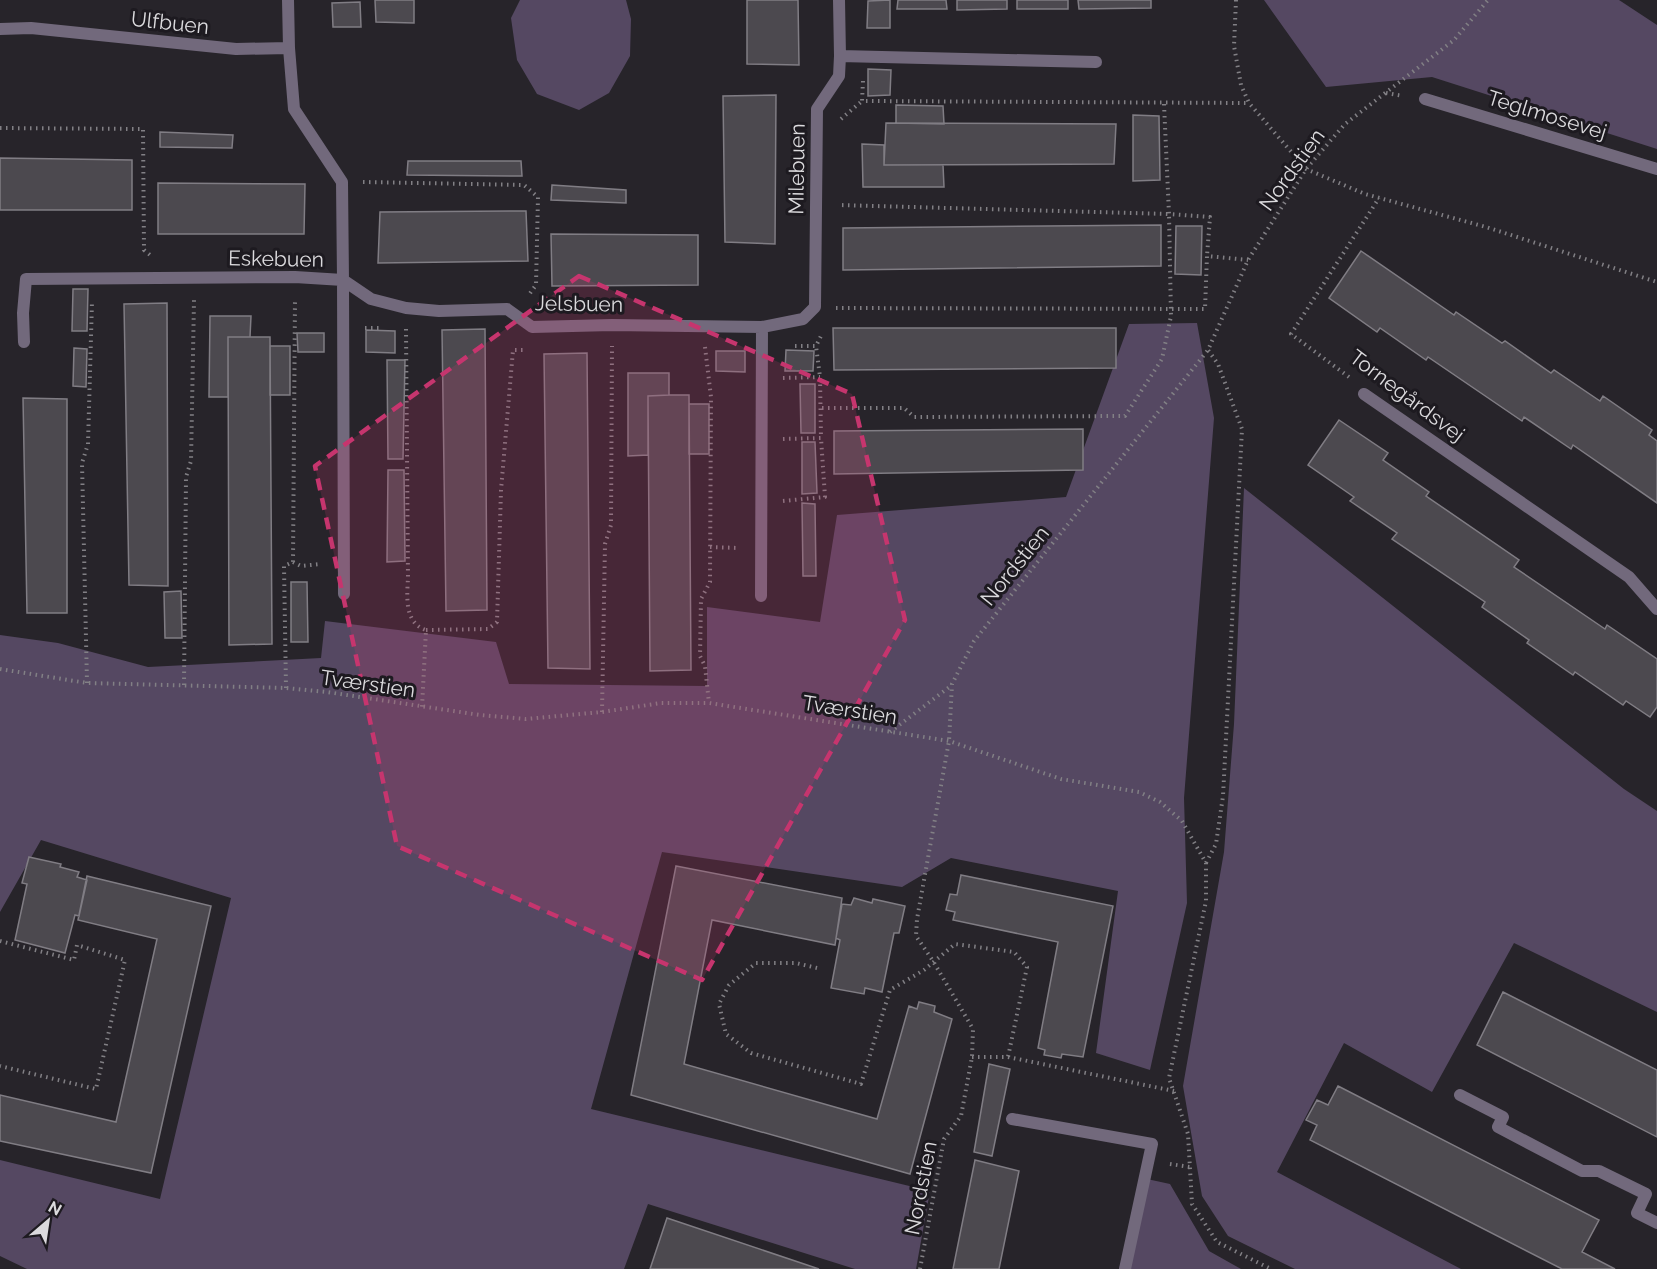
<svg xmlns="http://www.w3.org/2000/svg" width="1657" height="1269" viewBox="0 0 1657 1269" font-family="Raleway,sans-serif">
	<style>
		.green { fill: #554862 }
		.building { fill: #4c494f; stroke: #807d84; stroke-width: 1.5 }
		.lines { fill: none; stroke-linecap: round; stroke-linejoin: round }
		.path { stroke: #828085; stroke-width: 4; stroke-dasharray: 1.5 4.5; stroke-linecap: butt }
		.minor { stroke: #72697c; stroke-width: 12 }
		.marked { fill: #c6356e; fill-opacity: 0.2; stroke: #c6356e; stroke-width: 4.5; stroke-dasharray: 12 8; stroke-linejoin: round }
		.labels { text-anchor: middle; stroke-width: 6; stroke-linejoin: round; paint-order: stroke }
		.street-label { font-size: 21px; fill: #dbdadd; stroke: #1d1a20 }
	</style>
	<rect width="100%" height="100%" fill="#27242a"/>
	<!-- green -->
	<path class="green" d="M520 0H626L631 19 630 56 609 93 579 110 537 94 517 60 511 18Z
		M1264 0H1619L1657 25V149L1432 77 1326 87Z
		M1197 323 1214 418 1184 798 1187 903 1150 1070 1096 1053 1118 891 951 858 902 887 662 852 591 1109 930 1191 916 1269H855L648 1204 624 1269H27L0 1256V1160L160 1199 231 898 41 840 0 912V635L58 643 148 667 321 658 325 621 496 642 509 684 707 686V607L820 622 837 515 1066 497 1129 324Z
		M1244 488 1624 789 1657 811V1012L1514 943 1432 1092 1344 1043 1277 1172 1461 1269H1295L1228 1236 1202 1196 1183 1086 1224 852 1234 724Z
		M1147 1179 1170 1184 1209 1251 1241 1269H1119Z"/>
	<!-- building -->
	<path class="building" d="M375 0H414V23L376 22Z
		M747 0H798L799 65 747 64Z
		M890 0V28H867L868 1Z
		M898 0H946L947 9H897Z
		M957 0H1007V9L957 10Z
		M1017 0H1068V9H1017Z
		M1078 0H1151V8L1079 9Z
		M360 2 361 27H333L332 3Z
		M868 69 891 70 890 95 868 96Z
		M776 95 775 244 725 242 723 96Z
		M896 105 943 106 944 124 896 123Z
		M1133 115 1159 116 1160 180 1133 181Z
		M886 123 1116 124 1114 164 884 165Z
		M160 132 233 135 232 148 160 147Z
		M862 144 884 145V165H943L944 187H863Z
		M0 158 132 160V210H0Z
		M408 161H521L522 176 407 175Z
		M158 183 305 184 304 234H158Z
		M552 185 626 190V203L551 200Z
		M526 211 528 261 378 263 380 212Z
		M1161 225V266L843 270V228Z
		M1176 226H1202L1201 275 1175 274Z
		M551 234 698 235V285L552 286Z
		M1361 251 1454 315 1456 312 1502 343 1505 341 1551 373 1554 370 1600 401 1603 396 1652 430 1649 435 1657 441V503L1573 445 1571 449 1524 417 1522 421 1428 357 1426 360 1380 328 1377 332 1329 298Z
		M73 289H88L87 331H72Z
		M167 303 168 586 129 585 124 304Z
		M210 316H251L250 337H228V397H209Z
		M833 328H1116V368L834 370Z
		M485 329 487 610 446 611 442 330Z
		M366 330 395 331V353L366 352Z
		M297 333H324V352H298Z
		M228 337H270L272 644 229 645Z
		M270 346H290V395H270Z
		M74 348 87 349 86 387 73 386Z
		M786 350 814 351 813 371H785Z
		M716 351H745V372L716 371Z
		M587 353 590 669 548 668 544 354Z
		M387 360H405L403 459H388Z
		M628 373H669V395L648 396V455L628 456Z
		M800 384H815V433H801Z
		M669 395H689L691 670 650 671 648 396Z
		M23 398 67 399V613H27Z
		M689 404H709V454H689Z
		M1339 420 1388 453 1383 460 1429 492 1426 496 1519 560 1514 567 1605 629 1607 625 1657 659V707L1650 717 1626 701 1623 705 1575 672 1573 675 1527 643 1529 640 1482 607 1485 602 1392 539 1397 533 1350 501 1354 497 1308 465Z
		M1083 429V470L834 474V431Z
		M802 442H815L817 493 802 494Z
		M388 470H404L405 561 387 562Z
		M802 503 815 504 816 576H803Z
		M291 582H307L308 642H291Z
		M181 591 182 638H165L164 592Z
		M29 857 61 864 60 867 79 872 77 877 87 880 79 916 75 915 65 953 15 940 27 884 22 883Z
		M676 866 842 898 835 945 712 920 684 1064 877 1119 909 1006 917 1009 919 1002 935 1006 934 1012 952 1019 910 1174 631 1095Z
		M961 875 1113 906 1083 1057 1062 1054 1061 1058 1044 1055 1045 1050 1038 1048 1058 942 953 920 955 912 946 910 950 894 957 895Z
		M87 876 211 906 151 1173 0 1141V1095L116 1122 157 939 78 920Z
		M854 898 872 903 873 899 905 906 899 933H894L882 992 865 988 864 994 831 988 840 940 836 938 842 904 851 905Z
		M1503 992 1657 1070V1137L1477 1045Z
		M989 1064 1010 1069 992 1156 974 1152Z
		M1338 1086 1599 1220 1582 1252 1615 1269H1562L1310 1140 1317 1125 1306 1120 1317 1100 1328 1105Z
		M975 1160 1019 1171 999 1269H953Z
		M667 1218 819 1269H650Z"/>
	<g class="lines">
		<!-- path -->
		<path class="path" d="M1236 0 1234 46 1241 85 1249 103 1306 169 1365 194 1486 227 1657 282
			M863 81 862 101 1249 103
			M1386 93 1403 96
			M1164 104 1169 214 1210 217 1207 256
			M841 119 862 101
			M0 128 143 129 144 250 150 255
			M363 182 524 185 538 197 536 285 528 296
			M836 308 1205 309 1207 256 1248 260
			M365 328H381
			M406 329 408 578C407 596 404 623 426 630L422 707
			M795 346H816L821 336
			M705 347 711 397 710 582 701 599 700 656 705 666 709 703
			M1349 377 1291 334 1379 198
			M783 378 820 377
			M822 408H904L914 417 1125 416 1162 359 1171 316 1169 214 838 205
			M783 439 821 438 820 377 816 346
			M783 501 825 497 821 438
			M710 547 739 548
			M293 562 301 566 321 564
			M426 630 488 629 497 622 501 490 513 350H525
			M0 669 87 683 286 688 327 692 480 715 526 719 602 712 661 703H709L949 741 1061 779 1139 792 1160 802 1182 821 1206 863V901L1169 1078 1188 1134 1192 1204 1217 1242 1271 1269
			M87 683 82 463 88 444 92 301
			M184 685 186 477 191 461 194 300
			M286 688 284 566 293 562 295 298
			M602 712 605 544 611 525 612 346
			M890 732 952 685
			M1206 863 1216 844 1223 796 1242 429 1218 364 1208 350
			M0 941 74 960 77 945 125 960 96 1089 0 1066
			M817 968 796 963H756L729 985 719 1004 726 1034 751 1053 861 1084 890 990 924 970 955 944 1014 952 1027 967 1008 1057
			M972 1057H1008L1174 1091
			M1170 1164 1190 1167
			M920 1269 944 1139 961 1116 972 1057 973 1029 933 961 916 936 917 919 949 741 952 684 974 641 1208 350 1248 260 1306 169 1345 124 1454 40 1488 0"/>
		<!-- minor -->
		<path class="minor" d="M839 0 840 56
			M0 29 31 28 236 49 289 48
			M1425 99 1657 169
			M762 327 803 319 815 307 817 109 839 76 840 56 1096 62
			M24 342 23 313 26 279 295 277 343 280 342 182 294 109 289 48 288 0
			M1364 394 1629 577 1657 609
			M344 594 343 280 371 299 406 308 439 311 507 309 532 327 612 325 762 327 761 596
			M1460 1095 1503 1117 1498 1127 1582 1171H1599L1646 1194 1637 1213 1657 1223
			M1012 1119 1152 1144 1125 1269"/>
	</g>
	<!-- marked area -->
	<path class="marked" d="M579 276 852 394 905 620 702 980 397 846 315 466Z"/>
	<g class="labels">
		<!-- street labels -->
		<g class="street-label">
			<text transform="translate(170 23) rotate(6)" y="7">Ulfbuen</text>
			<text transform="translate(1547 115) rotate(17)" y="7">Teglmosevej</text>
			<text transform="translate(797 169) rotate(-89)" y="7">Milebuen</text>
			<text transform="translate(1292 170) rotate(-54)" y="7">Nordstien</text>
			<text transform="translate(276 259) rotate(1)" y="7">Eskebuen</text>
			<text transform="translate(579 304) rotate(1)" y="7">Jelsbuen</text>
			<text transform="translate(1407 396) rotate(37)" y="7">Tornegårdsvej</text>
			<text transform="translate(1015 566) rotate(-51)" y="7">Nordstien</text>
			<text transform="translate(368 684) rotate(8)" y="7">Tværstien</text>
			<text transform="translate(850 710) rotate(9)" y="7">Tværstien</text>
			<text transform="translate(921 1188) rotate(-79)" y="7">Nordstien</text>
		</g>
	</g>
	<!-- north arrow -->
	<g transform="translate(48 1221) rotate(29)" stroke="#1d1a20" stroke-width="4.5" paint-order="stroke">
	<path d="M0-4.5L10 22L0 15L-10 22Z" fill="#dbdadd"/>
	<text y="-9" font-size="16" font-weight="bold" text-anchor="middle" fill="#dbdadd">N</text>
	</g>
</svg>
